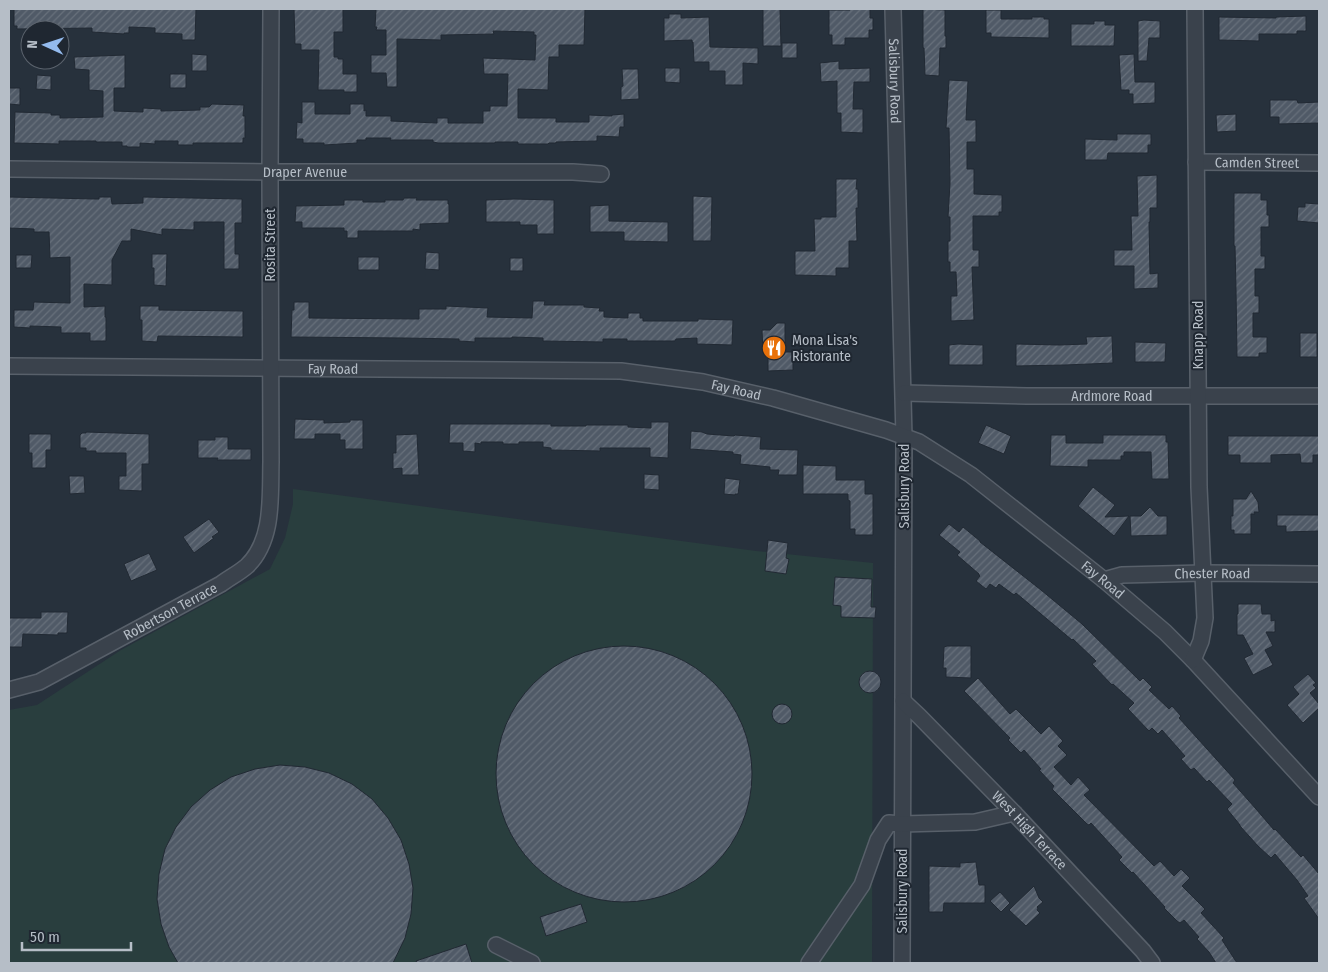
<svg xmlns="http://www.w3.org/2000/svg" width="1328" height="972" viewBox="0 0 1328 972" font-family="'Fira Sans Condensed',sans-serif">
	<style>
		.green { fill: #293e3e }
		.building { fill: url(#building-hatch); stroke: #212933 }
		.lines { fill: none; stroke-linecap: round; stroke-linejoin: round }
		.minor-casing { stroke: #58606a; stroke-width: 18 }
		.minor { stroke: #3a424c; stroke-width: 15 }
		.labels { text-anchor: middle; stroke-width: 4; stroke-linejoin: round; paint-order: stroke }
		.street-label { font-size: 14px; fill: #b6bec7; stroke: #1f2731 }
		.poi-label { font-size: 14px; fill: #b6bec7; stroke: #1f2731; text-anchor: start }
	</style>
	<defs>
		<pattern id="building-hatch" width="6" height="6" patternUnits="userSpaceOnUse" patternTransform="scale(1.25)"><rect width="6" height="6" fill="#505a67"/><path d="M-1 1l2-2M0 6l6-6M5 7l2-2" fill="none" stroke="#67707b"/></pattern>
	</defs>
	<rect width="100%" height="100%" fill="#27313c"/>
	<!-- green -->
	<path class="green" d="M293 489 756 551 873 563 872 963H9V710L37 705 121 650 270 569 285 538 293 504Z"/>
	<!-- building -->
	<path class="building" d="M14 9H196L195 40H182V34L155 33V28L129 27V33H124V34L92 32V28L17 29V26H14Z
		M294 9H343V32H334V57H338V59H343V74H357V92H344V90H318L319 50H301V44H295Z
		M376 9H585L584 45H559V57H549L548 90 518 89V118H556V122H589V115L612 116V115L624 114V127H620L619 137 597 136V141L556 142V143H549L548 144H518V142H495V143H438L433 142V140H390L391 138H366V140H357V143L324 145V143H303V139H296L297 122 302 123V102H315V114H350V104H364V111L366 110V116H391V121L437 123V118H448V123H483V111H490V106H507L508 74H484L483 58 535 60 536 35H534V32L493 31 494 34 444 35H441V40L397 39V87H387L386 73H371V55H386V30H376L377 27H375Z
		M763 9H780L781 46H763Z
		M850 9H870V18H873V30H869V38H845V45H832V35H829V10H850Z
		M923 9 945 10V36H946V48H940L939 76 925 75 924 48H923Z
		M986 10H1001V19H1032V17H1044V19H1049V38L991 37V33H986Z
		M669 14H681V18L709 17 710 47 758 48V64L743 63V85H725V71H709V62H694L693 42H692V40L664 41V18H669Z
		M1306 16V31H1297V34H1259V41L1219 40V17L1276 18V17Z
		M1144 20 1160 21V38H1149L1147 61H1138V21Z
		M1094 21H1105V25H1115L1114 46H1071V24H1094Z
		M782 43H797V58H782Z
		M192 54 207 55V71H192Z
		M1134 54 1135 82H1155V103L1133 104V94H1129V90H1121L1119 55Z
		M125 55V88H114V111L143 112V108L161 109V111L200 110V107H209L212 104 244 105 243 116H245V138H243V143H193V145H178V141H155V144L140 143V147H127V146H122V142H96V141H59V144L14 143 15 112 51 113V115H60V118L103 117V91L89 90V70L75 69 74 57Z
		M839 61V69L870 68V82H854L853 109H863V133L841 132V113H837V81L821 82 820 63Z
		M665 68H680V83L665 82Z
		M622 69H638L639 99 621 100V87L623 86Z
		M170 74H186V88H170Z
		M37 75 51 76V90L36 89Z
		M949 80 968 81 966 120H976V142H967V169H974V194L1002 195V212H999V216H973V250H979V267H972L974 320 951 321V296H957L956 272H950V262H948V241H950V217H948L950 183 949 128H946Z
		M9 88H20V105L9 104Z
		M1270 100H1297L1298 103 1319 102V123L1279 124V117H1270Z
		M1236 114V131L1217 132 1216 115Z
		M1117 134H1151V145H1148V153H1108L1107 160H1085V139L1117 140Z
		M1157 175V208H1150V222H1149L1150 274 1158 273V288L1134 289V266H1114V250H1132L1131 216H1138L1137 176Z
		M836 179H857L856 189H858V208H856L857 241H849V268H836V276L795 275V251H815L814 219H821V217H836Z
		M1234 193H1261V200H1267V215H1269V227H1261V256H1265V269H1255V296H1259V313H1253V337H1267V353H1259V357H1237L1236 290 1235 246H1234Z
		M693 196 712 197 711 241H693Z
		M9 197 95 199H99V197H111L112 204 143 203V197L242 199V223H235V254H239V269H224V222H194V230L162 229V235L131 229V241H122L112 260V285L84 284V307L105 306V317H106V341H90V333H61V327L30 326V328L14 327V310H33L34 302 70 303V257L50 258 49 232H34V229L9 228Z
		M404 198H417L416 200H448V204H449V223L421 224H420V230L413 229V231H358V238H347V231H344V228H302V222H295L296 206 344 205V200H363V202H385V200H403Z
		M515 199 554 200V234H537V225H520V222H486V200Z
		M1305 203 1319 204V223L1297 221 1298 207H1305Z
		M609 205V221L668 222V242L624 241V232H590V206Z
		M426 252 439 253V270L425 269Z
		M152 254H167L166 286 154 285V268H152Z
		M16 255H32L31 268H16Z
		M358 257H379V270H358Z
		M510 258H523V271H510Z
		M533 301H545L544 305H584V307L600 308 599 311H604V317L628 318V313H640V318H643V321H698V319L733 320 732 345 697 344V338L676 339 675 341H627V339H603V342L543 341V338L512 337V338H475V342L459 341V339L404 338 291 337 292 310H294V302H309V318L419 319V309H446V306L488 308 487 317 532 318Z
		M140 306H159V310L243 311V337L158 336 157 342 142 341V320H140Z
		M777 323H785V352H793V370L768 371V352H763L762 330H770Z
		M1300 333H1317V357H1300Z
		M1112 336 1113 363 1065 365 1016 366V344L1059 345 1087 344 1086 337Z
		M1135 342 1166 343 1165 362H1135Z
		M958 344 983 345V365H949V345Z
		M295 419 324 420V423L350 422V420H363V449H345V440H340V434H315V439H294Z
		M651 422H669L668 458 650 457V448H600V451L551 450V448L543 447V442H519V444H503V442H481V444L475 443V452L463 451V443H449L450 424H551V426H586V425H628V427L651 428Z
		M986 425 1011 436 1004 454 978 443Z
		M691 431 702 432 707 434 734 436 735 435 761 437 760 449 798 450 797 475H778L779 470H770V467L740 464 741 455 733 454V452L690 449Z
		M86 432 149 434V464H142V491L119 490V476H126V453H96V451H86V448H80V435L82 433H86Z
		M29 434H51V450H46V468H32V453H29Z
		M417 434 419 475H402V468L393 469V453H396V435Z
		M1051 435H1066V443H1103V435H1166V442H1168L1169 479H1152L1151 452H1124V456H1121V460H1088V467L1050 466Z
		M1228 436H1319V455H1313V463H1301L1300 454 1271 455V463H1240V455H1228Z
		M215 437H228V449H251V460H217L218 458H198V440H215Z
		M803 465 836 466V480H865V494H873V535H855V529H850V501L848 500V494H803Z
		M644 474 659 475V490L644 489Z
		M69 476H84L85 493 70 494Z
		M725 478 740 480 738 494H735V495L724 494Z
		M1093 487 1115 505 1105 517 1129 516 1114 536 1078 506Z
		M1251 491 1258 502 1259 512H1254L1255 514H1251V534H1234V530H1231V516H1233V499H1246Z
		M1150 507 1158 516H1167V535L1131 536 1130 516H1141Z
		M1277 515H1319V531L1286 532V526H1277Z
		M209 519 219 532 212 537 214 538 194 553 183 537Z
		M949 524 959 532 963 527 980 541V542L1041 590 1082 624 1140 681 1143 678 1152 687 1149 690 1169 709 1172 706 1181 716 1179 718 1235 780 1233 783 1256 809 1274 830 1275 829 1301 857 1303 855 1319 874V919L1304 898 1308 896 1297 880 1275 854 1271 858 1258 846 1240 826V825L1227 809 1232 804 1209 780 1207 782 1194 768 1191 770 1181 759 1185 756 1162 730 1158 734 1152 728 1149 731 1128 709 1134 703 1113 684 1112 685 1092 664 1096 661 1073 639 1072 640 1016 593 1014 595 999 584 996 588 990 584 986 589 976 581 980 576 979 575V574L957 555 960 552 939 535Z
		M768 540 788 543 786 558 789 559 786 574 765 571Z
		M149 553 157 570 131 581 124 564Z
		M835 577 872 579 871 607H876L875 618 841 617V606L833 605Z
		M1238 604H1261L1262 614H1271V621L1275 620V632H1266L1273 646 1265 650 1273 665 1253 675 1244 658 1253 654 1243 635H1237V614H1238Z
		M41 612H68L67 633H58V635L23 634 22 647H9V618H41Z
		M947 646H971V678L946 677V668H943L944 647Z
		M496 774a128 128 0 1 1 256 0a128 128 0 1 1-256 0Z
		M859 682a11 11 0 1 1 22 0a11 11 0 1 1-22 0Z
		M1308 674 1316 683 1313 685 1316 688 1310 693 1319 704V708L1303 723 1287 705 1299 694 1293 687Z
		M978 678 1010 714 1016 709 1041 734 1049 726 1063 741 1058 746 1067 755 1054 767 1071 785 1078 777 1090 790 1084 795 1154 866 1160 861 1174 876 1181 869 1190 878 1182 886 1205 909 1201 913 1224 938 1222 940 1237 963H1216L1209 952 1197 939 1199 937 1184 920 1180 923 1177 921 1164 908 1165 907 1133 872 1132 873 1119 860 1122 857 1091 823 1089 825 1087 824 1052 789 1054 786 1039 770 1041 769 1024 750 1021 753 1008 740 1010 738 964 691Z
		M772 714a10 10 0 1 1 20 0a10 10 0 1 1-20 0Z
		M280 765 305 767 329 773 352 784 372 799 388 818 401 840 409 864 413 888 411 914 405 938 393 963H178L169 947 161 924 157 899 159 874 165 849 176 827 191 807 210 790 231 777 255 769Z
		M976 862 979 885H985V903H944L943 912H929V866L960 867V863Z
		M1034 886 1039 898 1043 902 1037 907 1038 908 1037 910 1040 913 1026 926 1009 910Z
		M1000 892 1010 903 1001 912 990 901Z
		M581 904 587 922 546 936 540 917Z
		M466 944 472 963H417L416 961Z"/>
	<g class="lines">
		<!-- minor casing -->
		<g class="minor-casing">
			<g id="minor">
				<path id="s1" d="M893 9 904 437 902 963"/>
				<path id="s2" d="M1196 162 1319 163"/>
				<path id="s3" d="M9 169 270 172H573L601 174"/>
				<path id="s4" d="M9 366 621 371 703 382 773 398 886 430 919 442 971 475 1104 580 1165 632 1193 660 1319 797"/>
				<path id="s5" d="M904 393 1027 396H1319"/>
				<path id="s6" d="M1104 580 1122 575 1203 573 1319 574"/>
				<path d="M1193 660 1201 641 1205 618 1199 487 1195 9"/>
				<path id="s7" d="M9 690 39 682 221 584C229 578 239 573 247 566 274 540 270 497 271 462L270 172 271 9"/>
				<path id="s8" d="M903 701 919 716 1014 813 1143 951 1152 963"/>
				<path d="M496 945 532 963"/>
				<path d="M809 963 862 885 878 840 889 823 902 824 975 822 1014 813"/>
			</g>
		</g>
		<!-- minor -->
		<use href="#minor" class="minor"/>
	</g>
	<!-- icons -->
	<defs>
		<g id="restaurant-disc" transform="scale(1.25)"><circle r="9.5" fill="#e8710a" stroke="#1f2731"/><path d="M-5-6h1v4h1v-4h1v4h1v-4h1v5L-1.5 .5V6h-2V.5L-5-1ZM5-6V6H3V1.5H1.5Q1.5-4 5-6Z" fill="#fff"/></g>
	</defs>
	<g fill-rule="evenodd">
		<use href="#restaurant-disc" x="774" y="348"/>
	</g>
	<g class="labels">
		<!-- street labels -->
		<g class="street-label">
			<text dy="5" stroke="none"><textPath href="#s1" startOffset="72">Salisbury Road</textPath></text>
			<text dy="5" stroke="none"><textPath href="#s2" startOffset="61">Camden Street</textPath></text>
			<text dy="5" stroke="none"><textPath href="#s3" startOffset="296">Draper Avenue</textPath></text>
			<text transform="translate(270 245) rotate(-90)" y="5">Rosita Street</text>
			<text transform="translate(1198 335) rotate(-90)" y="5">Knapp Road</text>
			<text dy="5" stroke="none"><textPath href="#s4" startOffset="324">Fay Road</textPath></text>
			<text dy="5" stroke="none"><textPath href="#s4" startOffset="729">Fay Road</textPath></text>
			<text dy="5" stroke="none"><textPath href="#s5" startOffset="208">Ardmore Road</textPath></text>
			<text transform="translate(904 486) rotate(-90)" y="5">Salisbury Road</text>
			<text dy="5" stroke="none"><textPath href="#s6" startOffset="109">Chester Road</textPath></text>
			<text dy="5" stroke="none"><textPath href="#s4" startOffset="1149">Fay Road</textPath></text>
			<text dy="5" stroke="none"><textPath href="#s7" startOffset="180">Robertson Terrace</textPath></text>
			<text dy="5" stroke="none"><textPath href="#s8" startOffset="181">West High Terrace</textPath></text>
			<text transform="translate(902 891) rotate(-90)" y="5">Salisbury Road</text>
		</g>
		<!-- poi labels -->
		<g class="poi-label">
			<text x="792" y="345">Mona Lisa's<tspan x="792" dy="16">Ristorante</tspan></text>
		</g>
	</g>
	<!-- border -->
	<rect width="1328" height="972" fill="none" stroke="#b6bec7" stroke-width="20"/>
	<!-- north arrow -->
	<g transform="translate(45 45) rotate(273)"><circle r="24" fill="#1f2731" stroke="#5b636d"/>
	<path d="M0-4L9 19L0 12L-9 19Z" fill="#94bbee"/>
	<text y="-8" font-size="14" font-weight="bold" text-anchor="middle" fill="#b6bec7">N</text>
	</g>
	<!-- scale -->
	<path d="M22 942v8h109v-8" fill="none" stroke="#b6bec7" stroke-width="2.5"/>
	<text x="30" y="942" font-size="15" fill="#b6bec7" stroke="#1f2731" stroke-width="4" paint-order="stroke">50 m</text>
</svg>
